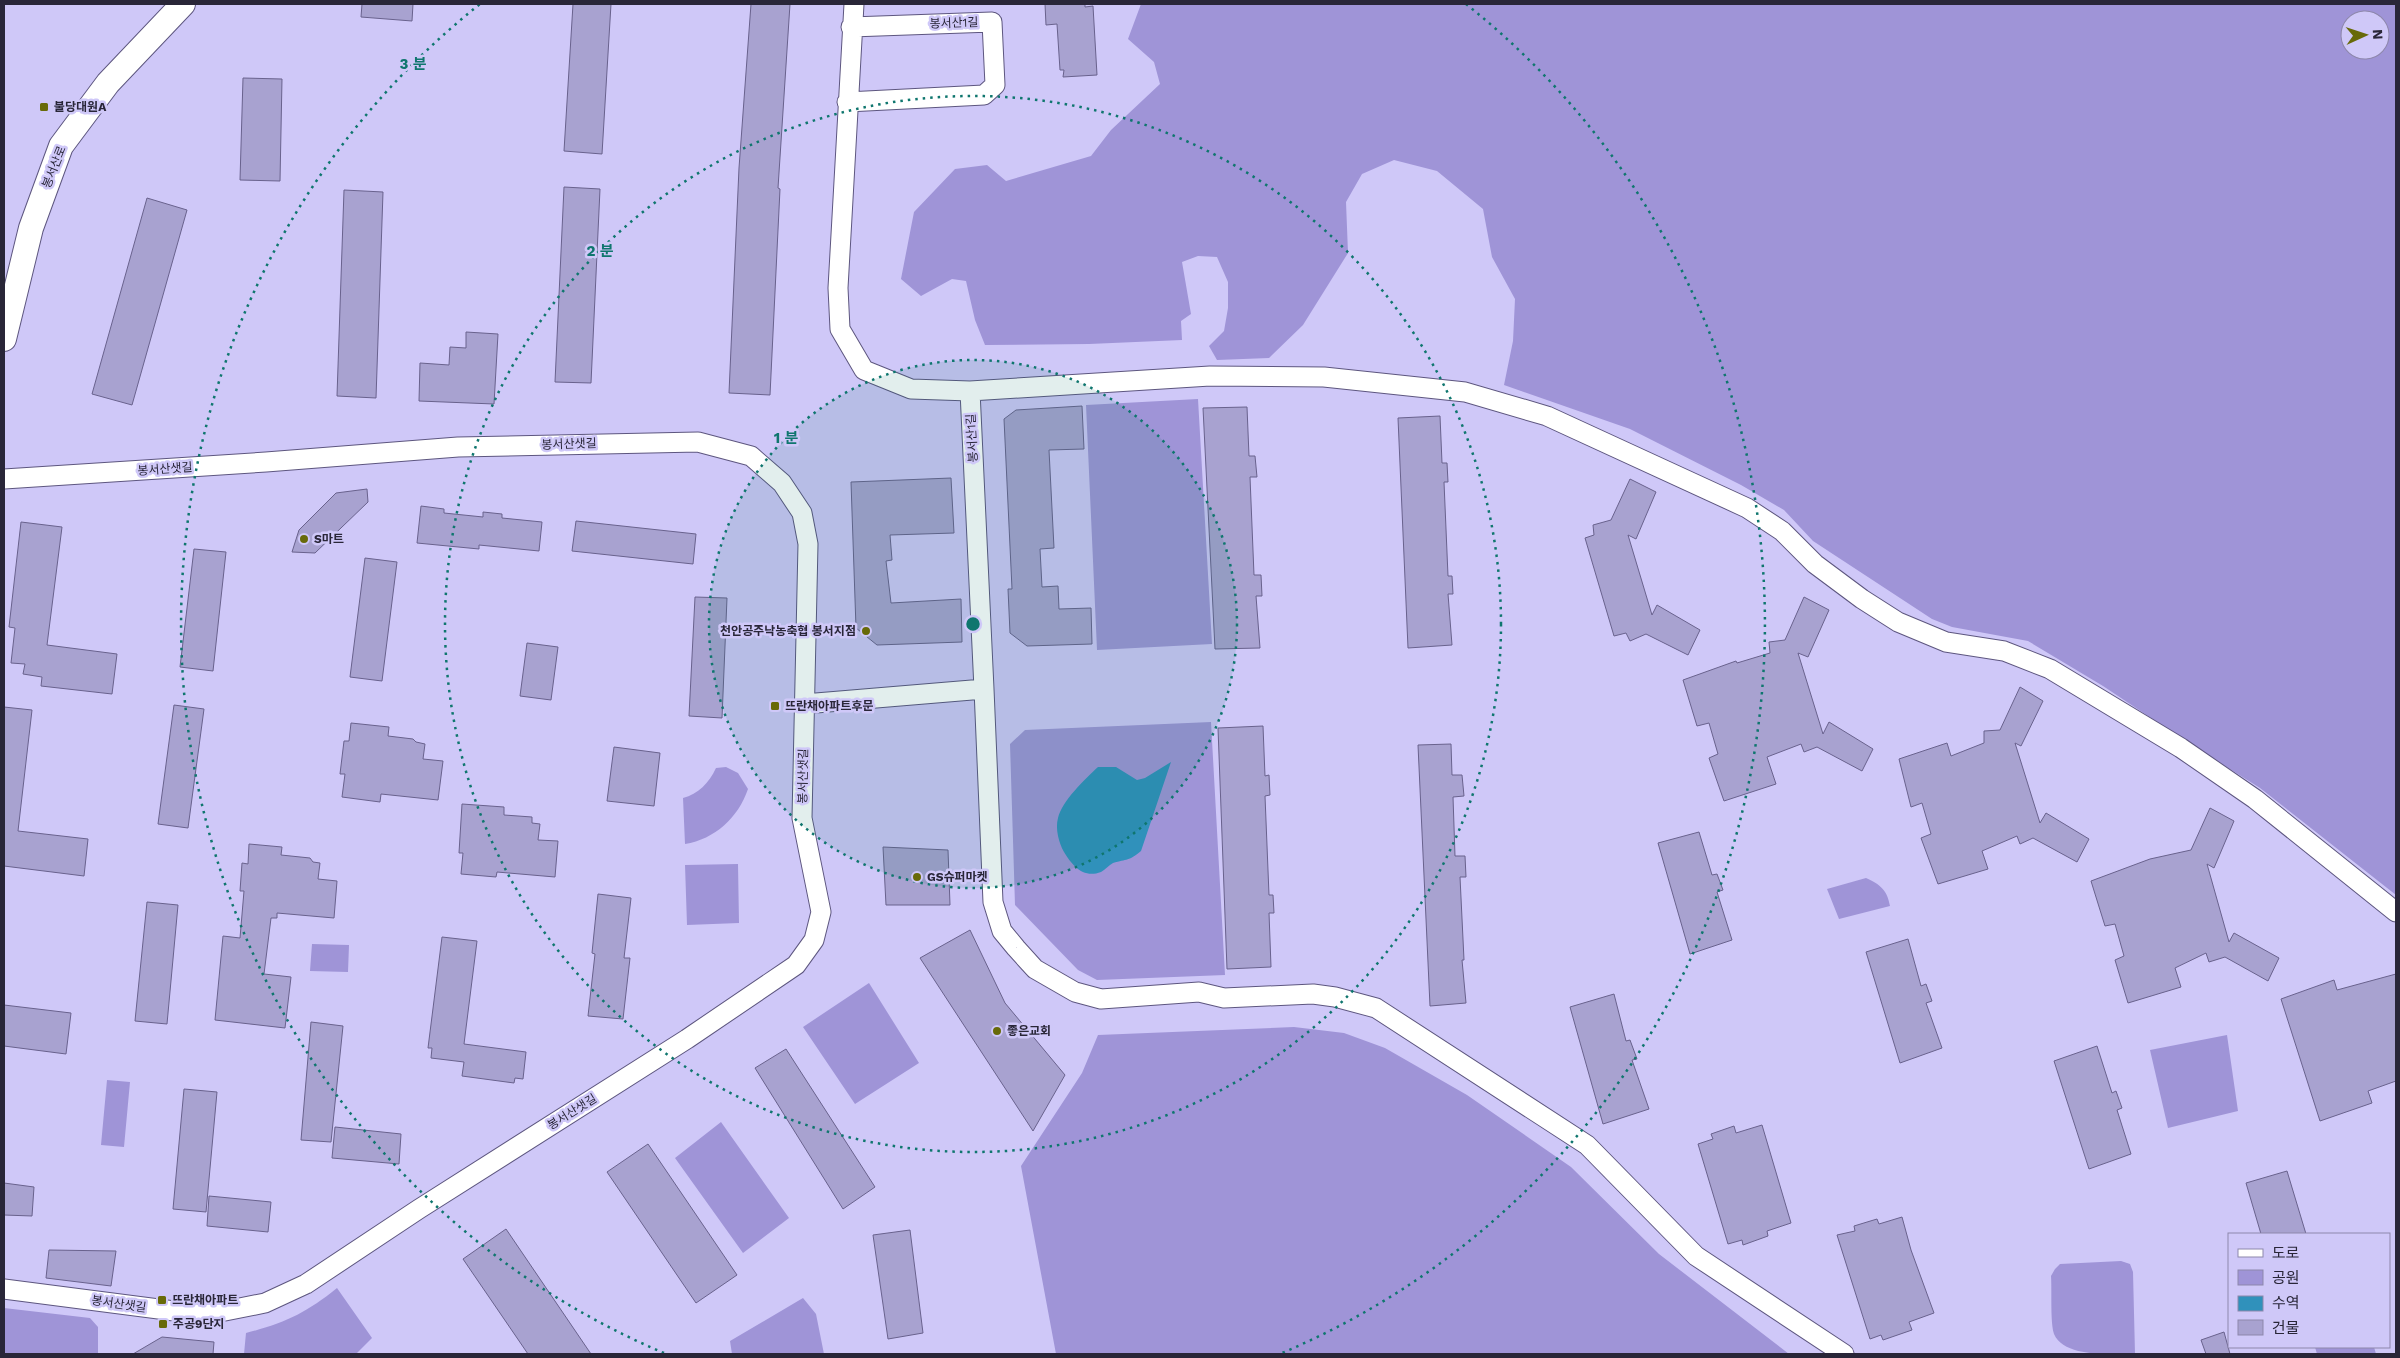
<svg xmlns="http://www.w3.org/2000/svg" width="2400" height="1358" viewBox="0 0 2400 1358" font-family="'Work Sans','Noto Sans KR',sans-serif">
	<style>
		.green { fill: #9f94d7; fill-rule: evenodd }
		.water { fill: #3091bb }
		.building { fill: #a8a2d0; stroke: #69628d }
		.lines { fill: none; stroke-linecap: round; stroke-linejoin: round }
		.minor-casing { stroke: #5d567f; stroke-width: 21 }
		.tertiary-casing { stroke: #5d567f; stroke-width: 26 }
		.minor { stroke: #fff; stroke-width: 19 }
		.tertiary { stroke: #fff; stroke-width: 24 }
		.ring { fill: none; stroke: #0f766e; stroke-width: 2.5; stroke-dasharray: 2.5 5 }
		.poi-dot { fill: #686a09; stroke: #cfc8f8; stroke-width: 2 }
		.labels { text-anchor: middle; stroke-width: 5; stroke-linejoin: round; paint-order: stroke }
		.street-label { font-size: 12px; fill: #292638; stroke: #cfc8f8 }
		.poi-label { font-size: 12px; font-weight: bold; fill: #292638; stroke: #cfc8f8; text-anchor: start }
		.centre { fill: #0f766e; stroke: #cfc8f8; stroke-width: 2.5 }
		.ring-label { font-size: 15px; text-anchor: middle; font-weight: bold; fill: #0f766e; stroke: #cfc8f8; stroke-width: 5; stroke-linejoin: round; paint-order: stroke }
	</style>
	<rect width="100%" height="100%" fill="#cfc8f8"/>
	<!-- green -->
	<path class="green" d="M1141 4H2396V895L2260 788 2190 744 2103 686 2028 641 1952 627 1932 619 1813 541 1784 510 1741 485 1630 429 1504 385 1513 341 1515 299 1492 257 1483 209 1437 171 1394 160 1362 174 1346 202 1348 253 1303 325 1269 358 1217 360 1209 346 1224 331 1228 308V282L1217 257 1198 256 1182 262 1191 314 1181 321 1182 340 1089 344 985 345 975 320 966 281 952 279 921 296 901 279 914 212 955 169 987 165 1006 181 1091 156 1111 130 1160 84 1154 62 1128 39ZM2350 20H2380V50H2350Z
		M1198 399 1212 644 1097 650 1086 405Z
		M1211 722 1225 975 1097 980 1078 970 1015 905 1010 744 1025 730Z
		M726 767 738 773 748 789C738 818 715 839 685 844L683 798C698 794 709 783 716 768Z
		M738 864 739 923 687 925 685 865Z
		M1866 878C1881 885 1887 890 1890 906L1839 919 1827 889Z
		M312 944 349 945 348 972 310 971Z
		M869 983 919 1063 855 1104 803 1027Z
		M1294 1027 1344 1033 1385 1048 1467 1095 1571 1167 1659 1254 1789 1354H1056L1021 1166 1082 1073 1098 1035Z
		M2227 1035 2238 1111 2168 1128 2150 1050Z
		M107 1080 130 1082 124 1147 101 1145Z
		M721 1122 789 1218 743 1253 675 1158Z
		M2121 1261 2130 1264 2133 1272 2135 1354C2113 1354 2064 1358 2054 1334 2050 1323 2052 1290 2051 1276L2055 1269 2060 1264Z
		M337 1288 372 1338 356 1354H244L246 1333C285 1323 306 1313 337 1288Z
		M803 1298 816 1314 824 1354H732L730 1341Z
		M4 1308 90 1318 98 1327V1354H4Z
		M2315 1347H2374L2376 1354H2317Z"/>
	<!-- water -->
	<path class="water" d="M1171 762 1141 851C1129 861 1127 859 1113 863 1109 865 1105 870 1101 872 1083 879 1072 865 1064 852 1059 843 1055 829 1058 818 1062 801 1085 779 1098 767H1116L1137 780 1145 778Z"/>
	<!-- building -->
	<path class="building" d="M362 4H413L412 21 361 17Z
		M573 4H611L602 154 564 151Z
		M751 4H790L778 188 780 189 770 395 729 393 739 168Z
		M1045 4H1085V7L1093 6 1097 75 1063 77 1064 70H1060L1057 24 1046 25Z
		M243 78 282 79 280 181 240 180Z
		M564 187 600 189 591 383 555 382Z
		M344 190 383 192 376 398 337 396Z
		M147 198 187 210 132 405 92 394Z
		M466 332 498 334 494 404 419 401 420 363 449 365 450 347 466 348Z
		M1082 406 1084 449 1049 450 1054 548 1040 549 1042 587 1058 586 1059 609 1091 608 1092 644 1027 646 1010 633 1008 589H1012L1004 419 1016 410Z
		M1247 407 1249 456H1255L1257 477H1250L1254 575H1261L1262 596H1256L1260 648 1215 649 1203 408Z
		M1440 416 1442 463H1447L1448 482H1444L1448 576H1452L1453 594H1448L1452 645 1408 648 1398 418Z
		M951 478 954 533 890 535 892 560 886 561 891 603 961 599 962 642 877 645 856 628 851 482Z
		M1630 479 1656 492 1636 539 1628 535 1652 615 1657 605 1700 630 1688 655 1646 634 1630 641 1626 633 1614 636 1585 538 1594 535 1593 525 1611 520Z
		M367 489 368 502 315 553 292 552 299 530 336 493Z
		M421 506 444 509V513L483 517V512L502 514V518L542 522 539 551 479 545V549L417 543Z
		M576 521 696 534 693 564 572 551Z
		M21 522 62 527 47 645 117 654 112 694 41 686 42 677 23 674 25 664 11 663 15 628 9 627Z
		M194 549 226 552 213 671 180 667Z
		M365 558 397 562 382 681 350 677Z
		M695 597 727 598 722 718 689 716Z
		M1804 597 1829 610 1808 657 1798 653 1823 734 1829 722 1873 749 1862 771 1817 747 1804 752 1801 744 1767 757 1776 784 1724 801 1709 758 1718 754 1709 723 1697 726 1683 680 1736 661 1737 663 1770 653 1769 642 1785 640Z
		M527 643 558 647 551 700 520 696Z
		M2020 687 2043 701 2021 746 2015 743 2040 823 2046 813 2089 839 2077 862 2033 838 2020 844 2017 836 1982 851 1988 869 1938 884 1921 838 1931 834 1922 803 1911 807 1899 759 1947 743 1951 756 1984 743V731L2000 730Z
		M174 705 204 709 188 828 158 824Z
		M4 707 32 710 18 831 88 839 84 876 4 866Z
		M351 723 389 727 388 736 413 739 416 742 425 744 423 759 443 761 438 800 381 794 380 802 342 797 345 774H340L344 741H349Z
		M1263 726 1265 776 1269 775 1270 795 1265 796 1269 895H1273L1274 913H1269L1271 967 1227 969 1218 728Z
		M1451 744 1452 775H1462L1464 796 1453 797 1455 856H1465L1466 877H1460L1464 960H1462L1466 1003 1430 1006 1418 745Z
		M614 747 660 753 654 806 607 801Z
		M462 804 504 807V815L532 817V823L540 824 538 840 558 841 555 877 497 872 496 877 461 874 463 853H459Z
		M2210 808 2234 821 2214 868 2207 864 2229 942 2234 933 2279 958 2268 981 2225 957 2209 962 2206 953 2175 968 2181 987 2128 1003 2115 960 2124 956 2115 924 2105 926 2091 881 2150 859 2191 850Z
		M1699 832 1712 875 1717 874 1723 890 1717 892 1732 940 1690 954 1658 843Z
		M249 844 282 847 281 855 310 858 313 862 320 863 318 879 337 881 334 918 277 913V918H271L264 974 291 977 285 1028 215 1020 223 936 240 938 244 891H240L242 863 248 864Z
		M883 847 948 850 950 905H886Z
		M598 894 631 898 624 958H630L623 1019 588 1016 595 954 592 953Z
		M147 902 178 905 167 1024 135 1021Z
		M970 930 1005 1003 1065 1075 1033 1131 920 958Z
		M442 937 477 941 464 1044 526 1052 523 1079 515 1078 514 1083 462 1076 464 1062 431 1058 432 1048H428Z
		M1908 939 1921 986 1926 984 1932 1001 1926 1003 1942 1048 1900 1063 1866 952Z
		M2396 974V1081L2368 1091 2372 1103 2320 1121 2281 999 2334 980 2337 990Z
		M1614 994 1626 1041 1630 1040 1637 1059 1632 1060 1649 1109 1603 1124 1570 1007Z
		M4 1005 71 1013 66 1054 4 1046Z
		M311 1022 343 1026 331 1142 301 1140Z
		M2097 1046 2112 1093 2116 1091 2122 1108 2117 1110 2131 1154 2089 1169 2054 1061Z
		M786 1049 875 1187 843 1209 755 1068Z
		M184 1089 217 1092 206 1212 173 1209Z
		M1762 1125 1791 1223 1767 1231 1768 1236 1743 1245 1742 1240 1728 1244 1698 1144 1713 1139 1711 1134 1734 1126 1736 1133Z
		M335 1127 401 1134 399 1164 332 1158Z
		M648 1144 737 1275 696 1303 607 1172Z
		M2287 1171 2306 1234H2261L2246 1183Z
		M4 1183 34 1187 32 1216 4 1215Z
		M209 1196 271 1202 268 1232 207 1226Z
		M1902 1217 1911 1250 1934 1313 1909 1322 1912 1330 1883 1340 1881 1335 1870 1339 1837 1235 1855 1231 1854 1226 1877 1219 1879 1224Z
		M506 1229 591 1354H528L463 1259Z
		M910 1230 923 1333 888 1339 873 1235Z
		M49 1250 116 1251 111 1286 46 1278Z
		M2224 1332 2230 1354H2206L2201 1340Z
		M162 1337 214 1342 213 1354H133Z"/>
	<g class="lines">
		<!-- minor casing -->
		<g class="minor-casing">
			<path id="minor" d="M847 102 984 95 995 85 992 22 851 27
				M970 391 1210 376 1324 377 1465 392 1547 416 1747 508 1782 531 1815 564 1862 599 1898 622 1946 642 2004 651 2050 669 2181 748 2255 799 2396 912
				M4 479 266 462 458 447 698 442 751 456 782 483 802 513 808 544 802 818 821 912 814 940 796 965 687 1039 419 1209 306 1284 265 1303 205 1315 4 1289
				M984 689 993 902 1002 931 1016 948 1035 969 1075 992 1101 999 1199 992 1224 998 1313 994 1335 997 1376 1008 1587 1145 1696 1256 1844 1354
				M804 704 984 689 970 391 911 389 864 370 840 329 838 288 854 4"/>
		</g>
		<!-- tertiary casing -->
		<g class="tertiary-casing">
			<path id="tertiary" d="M4 339 31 228 61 146 108 83 183 4"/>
		</g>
		<!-- minor -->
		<use href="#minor" class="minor"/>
		<!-- tertiary -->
		<use href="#tertiary" class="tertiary"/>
	</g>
	<!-- distance rings -->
	<circle cx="973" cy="624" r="264" fill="#0f766e" fill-opacity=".12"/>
	<g class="ring">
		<circle cx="973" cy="624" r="264"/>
		<circle cx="973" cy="624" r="528"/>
		<path d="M664 1353A792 792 0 0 1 480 4M1466 4A792 792 0 0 1 1282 1353"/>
	</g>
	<!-- markers -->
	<g class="poi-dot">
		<rect x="39" y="102" width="10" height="10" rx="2.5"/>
		<circle cx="304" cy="539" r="5"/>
		<circle cx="866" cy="631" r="5"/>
		<rect x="770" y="701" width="10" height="10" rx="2.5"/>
		<circle cx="917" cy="877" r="5"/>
		<circle cx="997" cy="1031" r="5"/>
		<rect x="157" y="1295" width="10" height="10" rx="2.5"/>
		<rect x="158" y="1319" width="10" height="10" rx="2.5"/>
	</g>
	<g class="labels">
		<!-- street labels -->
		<g class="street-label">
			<text transform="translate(954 23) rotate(-2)" y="4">봉서산1길</text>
			<text transform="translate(54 167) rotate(-68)" y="4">봉서산로</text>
			<text transform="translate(972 438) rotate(-93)" y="4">봉서산1길</text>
			<text transform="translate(569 444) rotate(-2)" y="4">봉서산샛길</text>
			<text transform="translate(165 469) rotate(-4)" y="4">봉서산샛길</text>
			<text transform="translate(803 776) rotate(-89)" y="4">봉서산샛길</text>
			<text transform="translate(572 1112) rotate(-32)" y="4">봉서산샛길</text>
			<text transform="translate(119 1304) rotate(8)" y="4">봉서산샛길</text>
		</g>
		<!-- poi labels -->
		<g class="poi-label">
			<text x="54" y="111">불당대원A</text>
			<text x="314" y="543">S마트</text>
			<text x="856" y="635" text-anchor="end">천안공주낙농축협 봉서지점</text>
			<text x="785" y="710">뜨란채아파트후문</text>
			<text x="927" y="881">GS슈퍼마켓</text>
			<text x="1007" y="1035">좋은교회</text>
			<text x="172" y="1304">뜨란채아파트</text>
			<text x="173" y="1328">주공9단지</text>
		</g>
	</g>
	<circle cx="973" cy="624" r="8" class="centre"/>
	<g class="ring-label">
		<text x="413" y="69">3 분</text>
		<text x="600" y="256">2 분</text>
		<text x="786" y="443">1 분</text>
	</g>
	<!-- border -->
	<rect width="2400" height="1358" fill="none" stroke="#292638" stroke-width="10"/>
	<!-- legend -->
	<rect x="2228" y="1233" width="162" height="115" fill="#cfc8f8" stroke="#8d87ab"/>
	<rect x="2238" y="1249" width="25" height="8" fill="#ffffff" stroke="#8d87ab"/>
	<text x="2272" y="1258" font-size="15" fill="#292638">도로</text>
	<rect x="2238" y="1270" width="25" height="15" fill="#9f94d7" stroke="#8d87ab"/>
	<text x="2272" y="1283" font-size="15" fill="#292638">공원</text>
	<rect x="2238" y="1296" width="25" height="15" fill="#3091bb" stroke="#8d87ab"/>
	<text x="2272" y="1308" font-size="15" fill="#292638">수역</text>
	<rect x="2238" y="1320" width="25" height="15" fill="#a8a2d0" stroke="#8d87ab"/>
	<text x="2272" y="1333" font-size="15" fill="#292638">건물</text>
	<!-- north arrow -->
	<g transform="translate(2365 35) rotate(87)"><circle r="24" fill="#cfc8f8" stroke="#8d87ab"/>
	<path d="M0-4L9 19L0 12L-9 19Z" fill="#686a09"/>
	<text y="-8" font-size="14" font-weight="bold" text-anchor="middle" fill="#292638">N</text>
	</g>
</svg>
